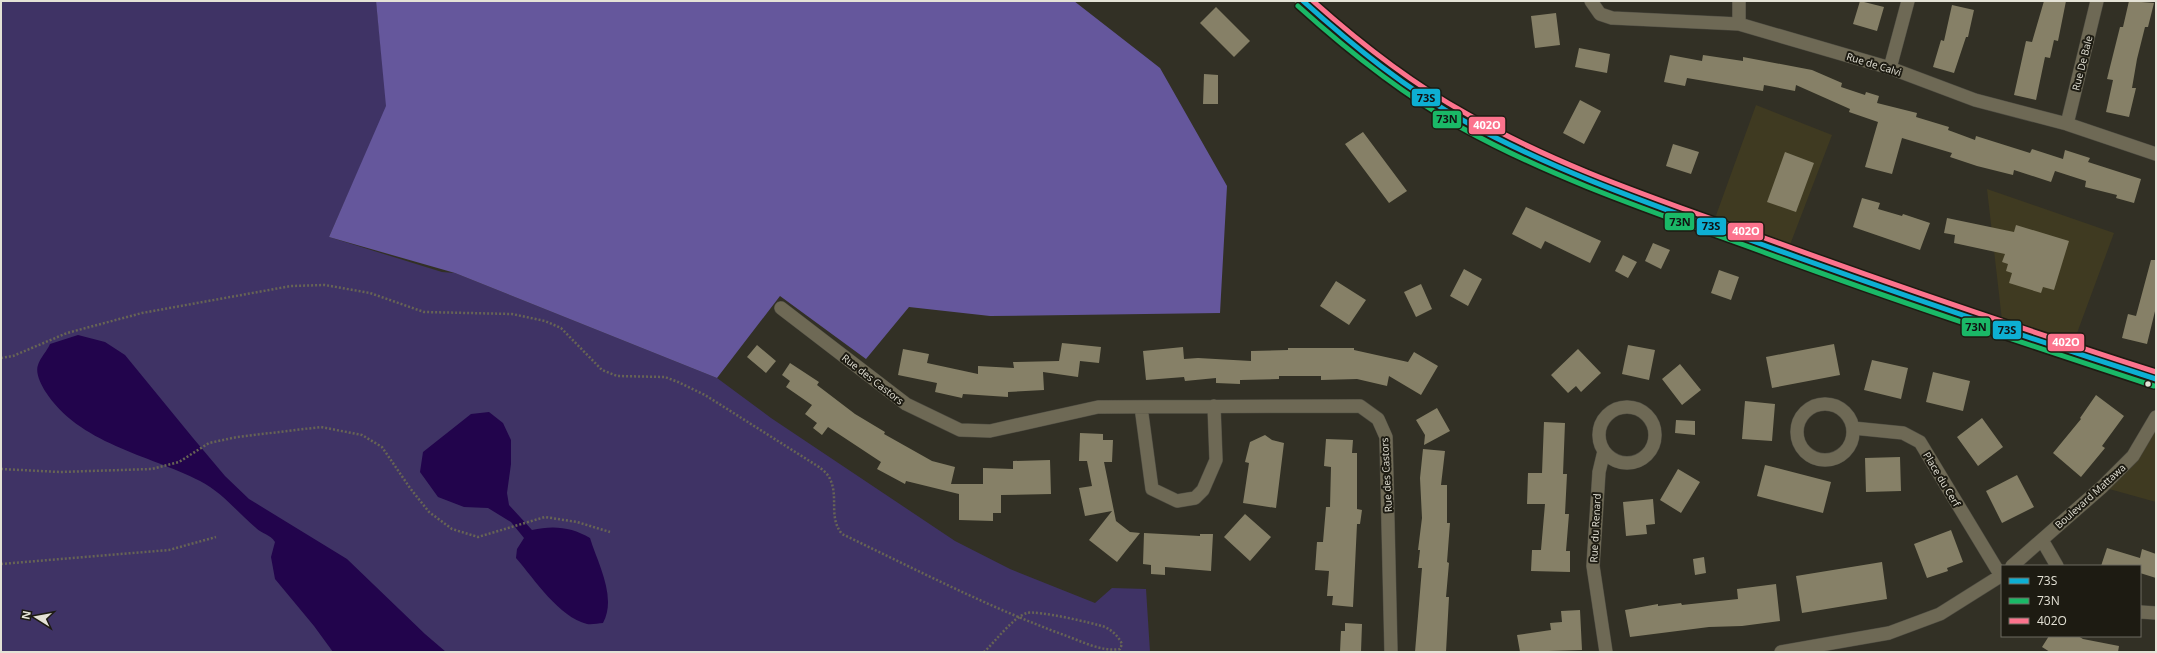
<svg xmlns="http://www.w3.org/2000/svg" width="2157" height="653" viewBox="0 0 2157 653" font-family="'Open Sans',sans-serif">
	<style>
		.built { fill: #3f3a21 }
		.green { fill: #3f3365 }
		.forest { fill: #65579c }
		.water { fill: #22044c }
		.building { fill: #868067 }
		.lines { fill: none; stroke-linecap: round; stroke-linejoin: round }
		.minor-casing { stroke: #4e4c42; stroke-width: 14 }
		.tertiary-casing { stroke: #4e4c42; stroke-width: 17 }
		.path { stroke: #676455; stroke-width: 2.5; stroke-dasharray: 2 2; stroke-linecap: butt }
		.minor { stroke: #6e6955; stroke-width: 13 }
		.tertiary { stroke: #6e6955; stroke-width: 16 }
		.bus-1-casing { stroke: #1d1b12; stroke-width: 8 }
		.bus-2-casing { stroke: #1d1b12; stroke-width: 8 }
		.bus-3-casing { stroke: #1d1b12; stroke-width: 8 }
		.bus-1 { stroke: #0dafd3; stroke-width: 5 }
		.bus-2 { stroke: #1ab867; stroke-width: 5 }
		.bus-3 { stroke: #fc738d; stroke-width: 5 }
		.bus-dot { fill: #e4e2d6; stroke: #1d1b12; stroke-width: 1.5 }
		.labels { text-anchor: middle; stroke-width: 4; stroke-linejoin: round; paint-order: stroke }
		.street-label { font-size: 10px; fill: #e4e2d6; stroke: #1d1b12 }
		.line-badge { stroke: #1d1b12; stroke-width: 1.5 }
		.badge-label { font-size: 11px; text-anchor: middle; font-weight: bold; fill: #fff }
		.pale-badge-label { font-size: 11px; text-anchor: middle; font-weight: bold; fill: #111 }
	</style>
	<rect width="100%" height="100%" fill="#323025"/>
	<!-- built -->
	<path class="built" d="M1756 105 1832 135 1788 250 1714 221Z
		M1987 189 2114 233 2070 352 2003 329Z
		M2156 417V502L2102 487Z"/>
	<!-- green -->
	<path class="green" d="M1 1H376L387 106 329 237 442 272 455 273 717 378 771 418 955 541 1010 569 1095 603 1112 588 1146 589 1150 652H1Z"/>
	<!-- forest -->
	<path class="forest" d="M376 1H1074L1160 68 1227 186 1220 313 990 316 909 307 866 359 780 296 717 378 455 273 329 237 386 106Z"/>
	<!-- water -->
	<path class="water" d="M78 335 105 342 125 355 193 438 225 476 249 499 347 559 425 634 446 652H333L314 626 275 579 271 557 275 542C270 534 262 534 256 528 237 512 223 493 200 481 147 454 79 444 45 391 41 384 35 373 38 365 40 358 47 351 50 344Z
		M489 412 503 423 511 440V464L507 493 509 505 532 530C553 525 572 527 590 538 598 564 617 597 603 623 598 623 592 625 587 624 559 617 535 580 516 558L517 549 524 538 511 522 488 508 464 507 438 497 420 472 423 452 471 414Z"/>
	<!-- building -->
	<path class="building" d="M1860 1 1884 7 1877 31 1853 24Z
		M2044 1H2066L2058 41 2054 40 2050 58 2045 57 2036 100 2014 95 2026 41 2032 42Z
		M2129 1 2154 3 2148 27H2145L2137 59 2132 88H2136L2129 117 2106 112 2113 80 2107 79 2120 27H2123Z
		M1952 5 1974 10 1968 37H1966L1954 73 1933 67 1941 40 1944 41Z
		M1216 7 1250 41 1234 57 1200 23Z
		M1556 13 1560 45 1535 48 1531 16Z
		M1579 48 1610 54 1607 73 1575 67Z
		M1670 55 1702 61 1703 55 1743 61V57L1812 70 1842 83 1841 87 1865 95 1866 92 1879 96 1877 103 1917 113 1916 117 1949 127 1948 130 1975 140 1976 136 2030 153 2032 149 2063 159 2065 150 2090 158 2088 162 2141 179 2134 203 2116 198 2117 195 2085 187 2086 181 2055 171 2051 182 2014 170 2013 175 1977 166 1950 157 1952 153 1902 138 1892 174 1865 167 1878 122 1849 112 1850 109 1796 85 1795 91 1764 85 1763 91 1687 78 1685 86 1664 82Z
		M1204 74 1218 75V104H1203Z
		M1580 100 1601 111 1584 144 1563 133Z
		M1363 132 1407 191 1389 203 1345 144Z
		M1673 144 1699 152 1691 174 1666 166Z
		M1785 152 1814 163 1796 212 1767 202Z
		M1862 198 1880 203 1878 209 1902 216 1903 214 1930 223 1920 250 1853 227Z
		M1526 207 1601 241 1590 263 1545 241 1541 249 1512 234Z
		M1947 218 2014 232 2016 225 2069 241 2054 290 2043 287 2041 293 2009 283 2012 273 2006 271 2008 264 2002 262 2005 254 1954 243 1955 235 1944 233Z
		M1653 243 1670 250 1661 269 1645 261Z
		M1623 255 1637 262 1628 278 1615 271Z
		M2151 260H2156V307L2147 344 2122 338 2128 314 2136 316Z
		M1464 269 1482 279 1468 306 1450 296Z
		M1719 270 1739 277 1731 300 1711 293Z
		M1336 281 1366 300 1349 325 1320 306Z
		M1421 284 1432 309 1416 317 1404 292Z
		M1062 343 1101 347 1099 363 1080 361 1078 377 1043 372 1044 390 1008 392V397L963 394 962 398 935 392 937 383 898 375 903 349 929 354 927 363 978 374V366L1014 368 1013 362 1059 361Z
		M1834 344 1840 375 1772 388 1766 357Z
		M757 345 776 361 766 373 747 357Z
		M1628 345 1655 350 1649 380 1622 374Z
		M1183 347 1184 359 1198 358 1251 361V351L1288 350V348H1354V350L1408 362 1414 352 1438 366 1421 395 1389 376 1387 386 1357 379 1321 380V376H1279V379L1240 380V384L1216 383V378L1185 381 1184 377 1146 380 1143 351Z
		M1578 349 1601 373 1581 392 1576 386 1568 393 1551 375Z
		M1872 360 1908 368 1901 399 1864 390Z
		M790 363 819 382 817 385 855 414 885 432 884 434 932 461 955 467 951 484H983V468L1013 469V461L1050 460 1051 494 1001 495V513H993V521L959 520V494L906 481 905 484 877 469 881 462 828 427 822 435 813 428 817 423 805 414 812 405 786 387 790 381 782 375Z
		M1680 364 1701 390 1682 405 1662 379Z
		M1933 372 1970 381 1963 411 1926 402Z
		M2096 395 2124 416 2102 446 2105 448 2081 477 2053 453 2081 419 2080 418Z
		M1745 401 1775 404 1772 441 1742 439Z
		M1437 408 1450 431 1424 445 1425 435 1416 420Z
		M1982 418 2003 447 1978 466 1957 437Z
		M1676 420 1695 421V435L1675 433Z
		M1544 422 1565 423 1563 474H1567L1565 514H1569L1566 551H1570V572L1531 571 1532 550H1541L1545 504H1527L1528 473H1542Z
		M1080 433 1103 434V440H1113L1112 462H1104L1116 521 1130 532 1140 533 1117 562 1089 540 1112 511 1085 516 1079 488 1092 486 1087 461H1079Z
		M1265 435 1272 440 1284 443 1276 508 1243 503 1249 463 1245 462 1250 442Z
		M1326 439 1353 440 1352 453H1357V509L1362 510 1360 524H1357L1353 607 1332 605 1333 596H1327L1329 571 1315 570 1317 542H1323L1326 507H1330L1331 467 1324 466Z
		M1423 449 1445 451 1441 485H1447V523H1450L1447 562 1449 563 1446 597H1449L1446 652H1415L1422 568H1418L1420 550H1418L1422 518 1420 478Z
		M1900 457 1901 491 1866 492 1865 458Z
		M1765 465 1831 482 1823 513 1757 496Z
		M1678 469 1700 482 1681 513 1660 500Z
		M2017 475 2034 507 2002 523 1986 491Z
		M1653 499 1655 524 1646 525 1647 534 1626 536 1623 502Z
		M1245 514 1271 537 1250 561 1224 537Z
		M1951 530 1963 562 1947 568 1948 571 1927 578 1914 544Z
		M1144 533 1200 536V534H1213L1211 571 1165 567V575L1151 574V565L1143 564Z
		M2107 548 2140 558 2142 549 2156 554V578L2140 573V566H2101Z
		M1704 557 1706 573 1695 575 1693 559Z
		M1882 562 1887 599 1802 613 1796 576Z
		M1776 584 1780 621 1742 626 1709 627 1630 637 1625 610 1658 604V606L1681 603 1682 605 1738 599 1737 589Z
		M1580 610 1582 650 1520 652 1517 635 1551 630 1550 623 1562 622 1561 611Z
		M1345 623 1362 624 1361 652H1340L1341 631H1345Z
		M2049 636H2078L2083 639 2119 646 2118 652H2050L2042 647Z"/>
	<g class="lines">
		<!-- minor casing -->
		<g class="minor-casing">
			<path id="minor" d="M1591 1 1600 14 1612 18 1739 24 1890 68 1975 100 2067 124 2156 154
				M1739 1V24
				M1890 68 1908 1
				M2067 124 2097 1
				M781 308 906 404 960 430 990 431 1098 407 1360 406 1378 419 1386 437 1391 652
				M1797 432a28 28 0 1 1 56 0a28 28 0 1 1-56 0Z
				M1141 407 1152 489 1177 501 1195 498 1203 490 1216 460 1214 406
				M1599 435a28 28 0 1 1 56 0a28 28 0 1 1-56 0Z
				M1853 428 1903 433 1920 442 2001 576
				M1604 451 1599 472 1593 566 1606 652
				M2042 540 2057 566
				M2012 566 2102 487 2133 456 2156 417
				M2140 612 2156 613
				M1781 652 1889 633 1940 614 2002 575"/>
		</g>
		<!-- tertiary casing -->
		<g class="tertiary-casing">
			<path id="tertiary" d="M1303 1C1353 47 1407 89 1466 122 1558 173 1660 207 1758 243 1889 292 2022 336 2156 379"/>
		</g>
		<!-- path -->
		<path class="path" d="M1 358 13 356 67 333 142 313 291 286 325 285 370 293 424 312 512 314 545 321 561 328 602 370 617 376 665 377 678 382 705 395 819 467C823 470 828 474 830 479 839 497 828 517 842 534 915 569 988 607 1064 635 1081 641 1101 652 1120 649L1122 644C1118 636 1113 631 1105 627 1093 623 1037 610 1027 613 1013 617 995 642 984 652
			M1 469 60 472 152 469 179 462 209 443 237 437 321 427 362 435 382 447 410 488 429 512 452 529 478 537 545 517 577 522 610 532
			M1 564 169 550 216 537"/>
		<!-- minor -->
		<use href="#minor" class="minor"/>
		<!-- tertiary -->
		<use href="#tertiary" class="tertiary"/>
		<!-- bus-1 casing -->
		<g class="bus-1-casing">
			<path id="bus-1" d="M1303 1C1353 46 1406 89 1466 122 1558 173 1659 207 1758 243 1890 291 2022 336 2156 379"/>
		</g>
		<!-- bus-2 casing -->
		<g class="bus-2-casing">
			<path id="bus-2" d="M1298 6C1349 52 1402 94 1462 128 1554 179 1656 213 1755 249 1887 298 2020 342 2154 386"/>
		</g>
		<!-- bus-3 casing -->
		<g class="bus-3-casing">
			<path id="bus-3" d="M1313 1C1361 44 1411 83 1467 114 1558 167 1660 200 1759 236 1890 284 2023 329 2156 372"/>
		</g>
		<!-- bus-1 -->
		<use href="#bus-1" class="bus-1"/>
		<!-- bus-2 -->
		<use href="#bus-2" class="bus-2"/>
		<!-- bus-3 -->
		<use href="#bus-3" class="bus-3"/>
	</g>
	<!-- markers -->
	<circle class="bus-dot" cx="2148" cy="384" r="3.5"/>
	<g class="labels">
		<!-- street labels -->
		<g class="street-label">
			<text transform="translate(2082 63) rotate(-76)" y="4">Rue De Bale</text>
			<text transform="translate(1874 64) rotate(17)" y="4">Rue de Calvi</text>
			<text transform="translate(873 379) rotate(38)" y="4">Rue des Castors</text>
			<text transform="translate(1386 475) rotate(-93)" y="4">Rue des Castors</text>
			<text transform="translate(1942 479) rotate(59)" y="4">Place du Cerf</text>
			<text transform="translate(2090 496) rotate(-42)" y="4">Boulevard Mattawa</text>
			<text transform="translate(1595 528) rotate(-87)" y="4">Rue du Renard</text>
		</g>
	</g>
	<g class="line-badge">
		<rect x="1411" y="88" width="30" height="19" rx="4" fill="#0dafd3"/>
		<rect x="1432" y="110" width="30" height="19" rx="4" fill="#1ab867"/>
		<rect x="1468" y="116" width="38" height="19" rx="4" fill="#fc738d"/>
		<rect x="1664" y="212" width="31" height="19" rx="4" fill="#1ab867"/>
		<rect x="1696" y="217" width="31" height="19" rx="4" fill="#0dafd3"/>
		<rect x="1727" y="222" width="37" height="19" rx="4" fill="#fc738d"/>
		<rect x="1961" y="317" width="30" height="20" rx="4" fill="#1ab867"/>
		<rect x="1992" y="320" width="30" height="20" rx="4" fill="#0dafd3"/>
		<rect x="2047" y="333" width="38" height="19" rx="4" fill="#fc738d"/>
	</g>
	<g class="badge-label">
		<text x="1487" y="129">402O</text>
		<text x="1746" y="235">402O</text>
		<text x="2066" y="346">402O</text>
	</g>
	<g class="pale-badge-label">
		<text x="1426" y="102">73S</text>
		<text x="1447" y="123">73N</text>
		<text x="1680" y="226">73N</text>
		<text x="1711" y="230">73S</text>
		<text x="1976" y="331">73N</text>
		<text x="2007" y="334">73S</text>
	</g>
	<!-- border -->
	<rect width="2157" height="653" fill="none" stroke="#e4e2d6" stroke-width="4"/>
	<!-- legend -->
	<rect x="2001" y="565" width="140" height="72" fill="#1d1b12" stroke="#6d6b60"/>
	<rect x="2009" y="578" width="20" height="6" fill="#0dafd3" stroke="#6d6b60"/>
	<text x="2037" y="585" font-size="12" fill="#e4e2d6">73S</text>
	<rect x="2009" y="598" width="20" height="6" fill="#1ab867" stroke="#6d6b60"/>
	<text x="2037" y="605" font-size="12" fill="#e4e2d6">73N</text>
	<rect x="2009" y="618" width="20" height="6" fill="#fc738d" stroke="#6d6b60"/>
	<text x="2037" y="625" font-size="12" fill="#e4e2d6">402O</text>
	<!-- north arrow -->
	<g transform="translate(36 617) rotate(281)" stroke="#1d1b12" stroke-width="3" paint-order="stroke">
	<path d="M0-3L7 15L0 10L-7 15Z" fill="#e4e2d6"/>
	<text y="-6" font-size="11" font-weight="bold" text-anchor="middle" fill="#e4e2d6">N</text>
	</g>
</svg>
